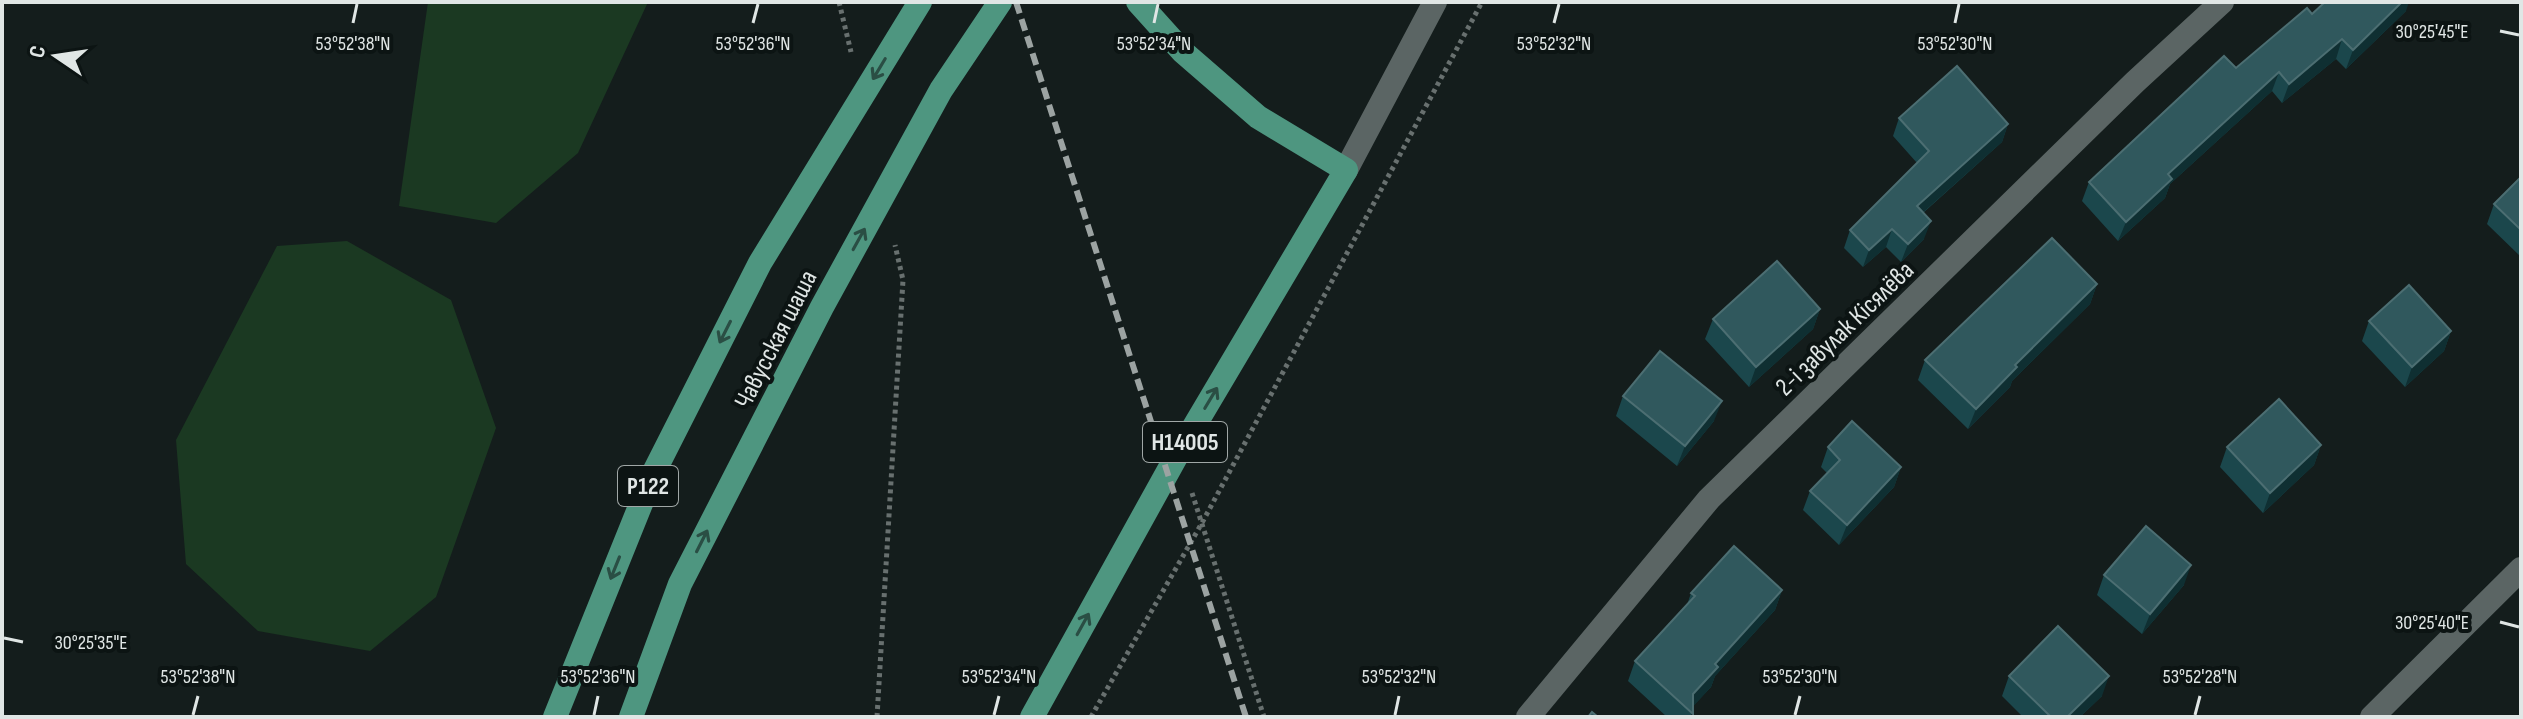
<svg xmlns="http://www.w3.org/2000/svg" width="2523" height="719" viewBox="0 0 2523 719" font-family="'Sofia Sans Condensed',sans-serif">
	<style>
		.green { fill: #1b3922 }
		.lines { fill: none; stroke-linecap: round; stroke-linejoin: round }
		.path { stroke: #68706f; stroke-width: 5; stroke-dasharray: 4 4; stroke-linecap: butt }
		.minor { stroke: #5b6564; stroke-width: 24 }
		.major { stroke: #4e9680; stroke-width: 24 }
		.rail { stroke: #9ca3a2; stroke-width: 6; stroke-dasharray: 12 6; stroke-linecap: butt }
		.wall { fill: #1b474c }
		.shaded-wall { fill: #0f2f32 }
		.building { fill: #30585d; stroke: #4c6e72; stroke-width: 2 }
		.oneway { stroke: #2a4e44 }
		.ticks { fill: none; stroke: #e0e6e5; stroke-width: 3 }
		.labels { text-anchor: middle; stroke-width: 8; stroke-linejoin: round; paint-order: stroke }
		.shield { fill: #0c1413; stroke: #a0a7a6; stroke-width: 2 }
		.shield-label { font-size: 24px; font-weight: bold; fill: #e0e6e5 }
		.street-label { font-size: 26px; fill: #e0e6e5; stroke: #0c1413 }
		.ticks-label { font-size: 20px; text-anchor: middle; fill: #e0e6e5; stroke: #0c1413; stroke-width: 8; stroke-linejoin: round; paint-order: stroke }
	</style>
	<rect width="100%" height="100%" fill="#141d1c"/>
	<!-- green -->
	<path class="green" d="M428 2H648L578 153 496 223 399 206Z
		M347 241 451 300 496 428 436 597 370 651 258 631 186 564 176 440 277 246Z"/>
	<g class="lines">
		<!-- path -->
		<path class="path" d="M839 2 851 52
			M1192 493 1264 717
			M877 717 903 280 895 245
			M1091 717 1203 521 1482 2"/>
		<!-- minor -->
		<path class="minor" d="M1346 170 1435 2
			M1528 717 1709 499 2135 82 2222 2
			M2372 717 2521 569"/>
		<!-- major -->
		<path class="major" d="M555 717 653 474 760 263 920 2
			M631 717 680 584 822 307 941 90 1000 2
			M1032 717 1176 457 1346 170 1258 117 1183 52 1138 2"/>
		<!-- rail -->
		<path class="rail" d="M1016 2 1246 717"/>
	</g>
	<!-- wall -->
	<path class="wall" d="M2406 11 2346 69 2336 59 2282 103 2272 91 2170 184 2165 198 2118 241 2082 201 2089 182 2236 68 2312 14Z
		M1899 118 2008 124 2002 142 1923 213 1924 239 1901 262 1886 247 1863 267 1844 248 1850 230 1917 163 1893 136Z
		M2521 177V257L2487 224 2494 204Z
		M2097 284 2090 304 2012 381 2010 387 1968 429 1918 380 1925 360Z
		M1820 309 1813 329 1749 387 1705 339 1713 319Z
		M2369 321 2451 331 2444 351 2405 387 2362 341Z
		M1623 396 1714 421 1677 466 1616 416Z
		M2321 445 2314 465 2263 513 2220 467 2227 447Z
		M1828 447 1901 467 1894 487 1839 545 1803 510 1810 491 1827 473 1821 467Z
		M2104 575 2184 585 2142 634 2097 595Z
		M1782 590 1775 610 1715 676 1711 687 1693 706 1691 717H1667L1628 681 1635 661 1687 605 1691 593Z
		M2009 676 2102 696 2080 717H2023L2002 696Z"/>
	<!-- shaded-wall -->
	<path class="shaded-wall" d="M2402 2H2409L2406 11 2346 69 2353 50Z
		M2342 39 2336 59 2282 103 2289 84Z
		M2279 72 2272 91 2170 184 2165 198 2118 241 2126 222 2168 174Z
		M2008 124 2002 142 1910 224 1917 206Z
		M1931 221 1924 239 1901 262 1908 244Z
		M1892 229 1886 247 1863 267 1869 250Z
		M2097 284 2090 304 2012 381 2010 387 1968 429 1976 409 2015 365Z
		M1820 309 1813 329 1749 387 1756 367Z
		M2451 331 2444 351 2405 387 2412 367Z
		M1722 401 1714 421 1677 466 1685 446Z
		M2321 445 2314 465 2263 513 2270 493Z
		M1901 467 1894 487 1839 545 1847 525Z
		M2191 565 2184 585 2142 634 2150 614Z
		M1782 590 1775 610 1715 676 1711 687 1689 711 1693 694 1715 664Z
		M2109 676 2102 696 2080 717H2067Z"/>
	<!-- building -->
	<path class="building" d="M2325 2H2402L2353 50 2342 39 2289 84 2279 72 2168 174 2172 179 2126 222 2089 182 2224 56 2236 68 2307 8 2312 14Z
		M1957 66 2008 124 1917 206 1931 221 1908 244 1892 229 1869 250 1850 230 1929 151 1899 118Z
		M2521 177V230L2494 204Z
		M2052 238 2097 284 2015 365 2017 367 1976 409 1925 360Z
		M1777 261 1820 309 1756 367 1713 319Z
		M2409 285 2451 331 2412 367 2369 321Z
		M1660 351 1722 401 1685 446 1623 396Z
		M2279 399 2321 445 2270 493 2227 447Z
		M1852 421 1901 467 1847 525 1810 491 1840 460 1828 447Z
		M2146 526 2191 565 2150 614 2104 575Z
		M1734 546 1782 590 1715 664 1718 667 1693 694V714L1635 661 1695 596 1691 593Z
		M2058 626 2109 676 2067 717H2051L2009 676Z
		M1592 712 1598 717H1588Z"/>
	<!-- one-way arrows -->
	<defs><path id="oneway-shaft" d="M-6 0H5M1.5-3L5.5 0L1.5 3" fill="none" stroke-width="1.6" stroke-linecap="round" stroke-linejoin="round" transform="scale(2)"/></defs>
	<g class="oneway">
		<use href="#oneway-shaft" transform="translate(879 69) rotate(121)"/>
		<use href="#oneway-shaft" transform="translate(859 239) rotate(-61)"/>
		<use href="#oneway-shaft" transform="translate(725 332) rotate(117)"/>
		<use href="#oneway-shaft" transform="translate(1211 398) rotate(-59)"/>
		<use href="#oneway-shaft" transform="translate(702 541) rotate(-63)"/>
		<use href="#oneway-shaft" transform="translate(615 568) rotate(112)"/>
		<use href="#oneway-shaft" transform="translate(1083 624) rotate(-61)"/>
	</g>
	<!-- ticks -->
	<path class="ticks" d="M353 23 357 4M753 23 758 4M1154 23 1158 4M1554 23 1559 4M1955 23 1959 4M2500 31 2519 35M2500 622 2519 627M4 638 23 642M193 715 198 696M594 715 598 696M994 715 999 696M1395 715 1399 696M1795 715 1800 696M2195 715 2200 696"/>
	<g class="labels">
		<!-- shield labels -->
		<g class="shield">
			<rect x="1143" y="422" width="84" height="40" rx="6"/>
			<rect x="618" y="466" width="60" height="40" rx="6"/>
		</g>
		<g class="shield-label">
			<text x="1185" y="450">Н14005</text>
			<text x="648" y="494">Р122</text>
		</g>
		<!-- street labels -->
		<g class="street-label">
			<text transform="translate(1844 328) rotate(-44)" y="9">2-і завулак Кісялёва</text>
			<text transform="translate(775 339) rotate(-63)" y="9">Чавусская шаша</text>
		</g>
	</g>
	<g class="ticks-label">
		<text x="2432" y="38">30°25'45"E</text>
		<text x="353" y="50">53°52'38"N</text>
		<text x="753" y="50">53°52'36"N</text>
		<text x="1154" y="50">53°52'34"N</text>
		<text x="1554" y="50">53°52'32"N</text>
		<text x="1955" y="50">53°52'30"N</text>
		<text x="2432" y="629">30°25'40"E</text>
		<text x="91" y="649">30°25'35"E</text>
		<text x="198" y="683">53°52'38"N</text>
		<text x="598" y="683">53°52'36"N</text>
		<text x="999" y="683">53°52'34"N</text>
		<text x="1399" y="683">53°52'32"N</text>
		<text x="1800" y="683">53°52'30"N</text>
		<text x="2200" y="683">53°52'28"N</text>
	</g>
	<!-- border -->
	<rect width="2523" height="719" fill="none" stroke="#e0e6e5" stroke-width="8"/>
	<!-- north arrow -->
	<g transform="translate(56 56) rotate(283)" stroke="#0c1413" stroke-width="6" paint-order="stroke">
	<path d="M0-6L14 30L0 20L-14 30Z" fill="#e0e6e5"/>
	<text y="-12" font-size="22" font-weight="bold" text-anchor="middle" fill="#e0e6e5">С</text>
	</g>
</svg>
